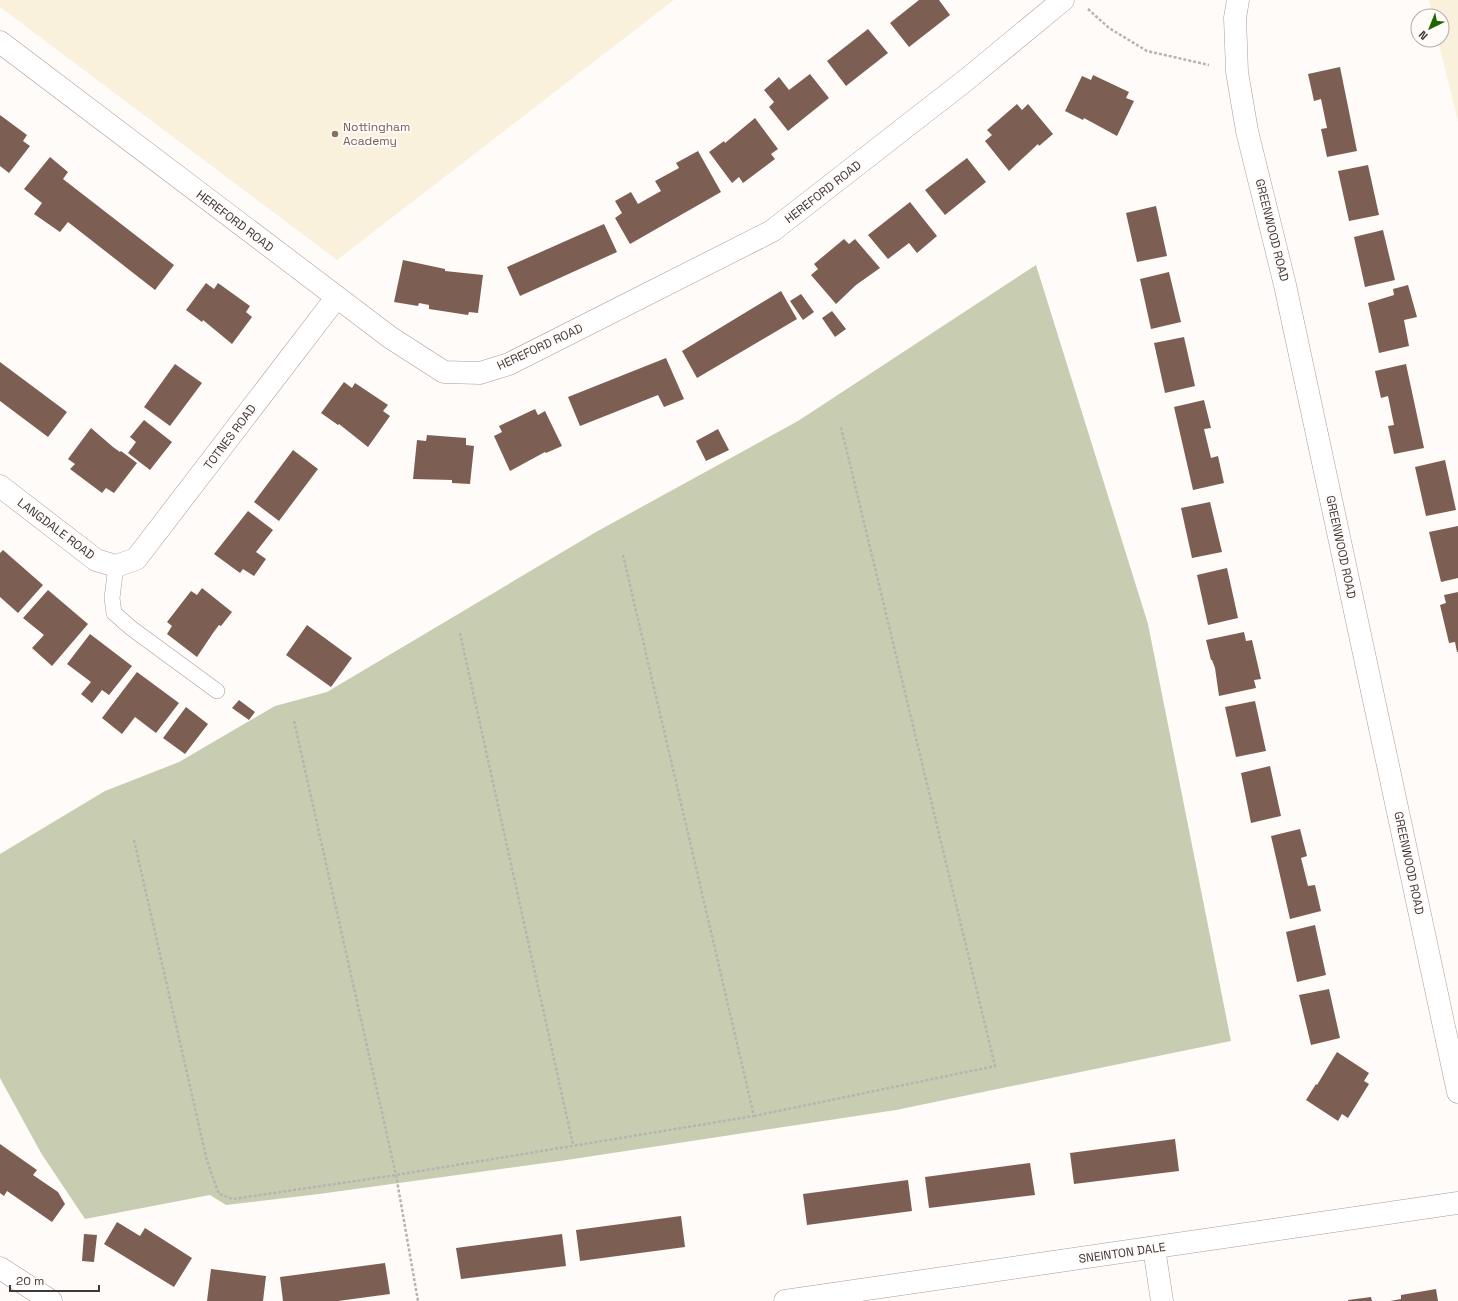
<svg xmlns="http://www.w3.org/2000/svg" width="1458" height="1301" viewBox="0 0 1458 1301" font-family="'Space Grotesk',sans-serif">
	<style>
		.education { fill: #f9f1db }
		.green { fill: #c8cdb1 }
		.building { fill: #7d5e53 }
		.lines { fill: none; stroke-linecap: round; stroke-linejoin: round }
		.service-casing { stroke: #ad9b95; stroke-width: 16 }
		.minor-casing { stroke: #ad9b95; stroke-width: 23 }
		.tertiary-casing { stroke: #ad9b95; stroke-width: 23 }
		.path { stroke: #b8b3b1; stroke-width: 2.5; stroke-dasharray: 3 2; stroke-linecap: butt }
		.service { stroke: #fff; stroke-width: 15 }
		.minor { stroke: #fff; stroke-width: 22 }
		.tertiary { stroke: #fff; stroke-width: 22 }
		.education-dot { fill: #8d6e63; stroke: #fffbf9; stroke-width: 1.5 }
		.labels { text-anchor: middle; stroke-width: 4; stroke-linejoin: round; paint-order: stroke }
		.education-label { font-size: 12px; fill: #785e54; stroke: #fffbf9; text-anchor: start }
		.street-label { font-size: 12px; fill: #403836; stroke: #fffbf9 }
	</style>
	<rect width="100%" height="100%" fill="#fffbf9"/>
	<!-- education -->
	<path class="education" d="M0 0H674L337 260 0 7Z
		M1429 0H1458V122L1438 40H1442V16H1433Z"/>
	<!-- green -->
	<path class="green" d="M1036 265 1148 624 1231 1041 896 1110 560 1161 319 1194 226 1205 210 1195 85 1219 41 1153 0 1078V854L105 791 179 762 275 706 327 692 596 532 798 421Z"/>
	<!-- building -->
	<path class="building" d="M919 0H939L950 15 909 47 890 23Z
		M868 29 888 53 846 86 827 61Z
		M1340 67 1357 151 1327 157 1321 129 1327 128 1321 99 1314 101 1308 74Z
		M810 74 829 98 788 131 769 107 774 102 764 90 779 77 789 90Z
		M1093 75 1129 92 1126 98 1134 101 1117 136 1084 118 1083 120 1065 111 1082 76 1091 80Z
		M1017 104 1022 110 1028 104 1053 134 1039 146 1038 144 1009 171 985 141 992 135 987 130Z
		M0 115 27 135 23 141 30 146 9 173 0 166Z
		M755 118 778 149 771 154 775 159 743 183 739 177 732 183 709 152 724 141 725 143Z
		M698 151 721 192 630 244 615 218 622 213 615 201 631 192 638 204 661 191 655 181 679 168 676 163Z
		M50 157 68 172 63 179 174 265 155 290 68 222 60 232 34 214 42 203 24 189Z
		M967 158 986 182 945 215 925 190Z
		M1368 165 1379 215 1349 221 1338 171Z
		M910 202 937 236 917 253 909 243 888 259 868 235Z
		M1156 206 1167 256 1137 262 1126 213Z
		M604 224 617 252 520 296 507 267Z
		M1383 230 1395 280 1365 287 1354 237Z
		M844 239 849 244 855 239 880 268 856 285 836 304 811 275 818 269 814 264Z
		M403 260 445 269V271L483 275 478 313 469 312 468 315 429 309V305L419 303 418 306 394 302Z
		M1169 272 1181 322 1151 329 1140 279Z
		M206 283 214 289 218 283 250 306 246 312 252 317 232 344 203 320 202 322 186 310Z
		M1408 285 1417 317 1404 320 1409 346 1379 353 1368 303 1394 295 1393 289Z
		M781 291 797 319 697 378 682 351Z
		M801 294 814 312 803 320 790 301Z
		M832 311 846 329 835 337 822 318Z
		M1184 337 1195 386 1165 393 1154 343Z
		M666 358 684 399 664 407 658 395 580 426 568 397Z
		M0 362 67 412 48 437 0 401Z
		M175 364 202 383 170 426 144 407Z
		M1406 364 1424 448 1394 454 1388 426 1394 425 1388 396 1381 398 1375 371Z
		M344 382 352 388 355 383 388 405 383 411 390 416 368 447 339 424 338 425 321 413Z
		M1204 400 1211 428 1204 429 1211 458 1218 456 1224 483 1193 490 1174 407Z
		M535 409 538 415 545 411 562 446 546 453 545 452 510 471 494 436 502 432 499 426Z
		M144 420 172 442 150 470 128 453 136 442 130 437Z
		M91 428 113 447 120 452 121 451 137 463 114 493 106 488 102 493 70 469 75 464 68 459Z
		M718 429 729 450 706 461 696 441Z
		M427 435 466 438V445L474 446 470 484 452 483V480L413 479 417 440 426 441Z
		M293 450 318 469 279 521 254 502Z
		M1445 460 1456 510 1426 516 1415 467Z
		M1210 502 1222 552 1192 558 1181 508Z
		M248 511 273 530 256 552 266 559 254 576 243 569 240 573 214 554Z
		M1458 526V578L1441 582 1429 532Z
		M3 550 43 585 18 613 0 597V553Z
		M1227 568 1238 618 1208 625 1197 575Z
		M202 588 232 612 221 626 219 625 213 633 197 657 167 634 172 626 167 622 191 591 197 595Z
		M48 590 88 624 52 666 32 648 44 635 23 618Z
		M1458 592V652H1457L1455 642 1449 643 1440 605 1446 603 1444 595Z
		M307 625 352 658 331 687 286 655Z
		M1244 632 1246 641 1252 640 1261 679 1254 680 1256 688 1219 696 1215 668 1212 660H1211L1206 640Z
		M90 634 132 666 109 695 102 690 92 703 81 694 91 682 67 664Z
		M137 672 179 703 156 733 135 717 122 734 102 718Z
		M239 700 255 712 249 720 232 708Z
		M1255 701 1266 751 1236 757 1225 707Z
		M186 707 208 724 185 754 163 738Z
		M1270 766 1281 816 1251 823 1241 773Z
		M1300 829 1307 856 1301 858 1308 886 1315 885 1321 911 1290 919 1271 836Z
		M1315 925 1326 975 1297 982 1286 932Z
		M1329 989 1340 1038 1311 1045 1299 995Z
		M1337 1052 1369 1073 1364 1081 1369 1084 1348 1118 1342 1114 1338 1121 1306 1100 1316 1084 1317 1085Z
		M1175 1139 1179 1171 1074 1184 1070 1153Z
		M0 1144 37 1170 33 1175 58 1192 65 1204 52 1222 7 1191 4 1196 0 1193Z
		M1030 1163 1035 1195 929 1208 925 1177Z
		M908 1180 912 1211 807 1225 803 1194Z
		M681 1216 685 1247 580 1261 576 1230Z
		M117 1222 140 1236 145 1228 192 1258 174 1287 104 1244Z
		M84 1234 97 1235 94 1262 82 1261Z
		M562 1234 566 1266 461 1279 456 1248Z
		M385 1263 390 1294 338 1301H283L280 1277Z
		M211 1269 266 1276 263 1301H207Z
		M1436 1289 1438 1301H1390L1401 1299V1295Z
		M1371 1297 1372 1301H1348V1300Z"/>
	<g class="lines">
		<!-- service casing -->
		<g class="service-casing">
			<path id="service" d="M116 566 112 598 114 613 131 628 217 691"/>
		</g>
		<!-- minor casing -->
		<g class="minor-casing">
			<path id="minor" d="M1238 0 1235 18 1237 72 1247 131 1285 285 1458 1092
				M0 42 391 338 444 372 480 373 509 364 772 231 966 80 1063 0
				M0 486 96 560 116 566 136 559 336 298
				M1154 1248 1162 1301"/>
		</g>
		<!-- tertiary casing -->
		<g class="tertiary-casing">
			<path id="tertiary" d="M0 1268 51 1301
				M785 1301 1458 1203"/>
		</g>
		<!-- path -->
		<path class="path" d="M1088 9 1109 28 1147 51 1209 65
			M460 633 573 1145
			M294 721 396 1175 418 1301
			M134 840 207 1161 219 1194 233 1199 396 1175 754 1116 623 555
			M754 1116 995 1066 841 427"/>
		<!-- service -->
		<use href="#service" class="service"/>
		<!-- minor -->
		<use href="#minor" class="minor"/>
		<!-- tertiary -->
		<use href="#tertiary" class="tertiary"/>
	</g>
	<!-- markers -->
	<circle class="education-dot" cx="335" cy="134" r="4"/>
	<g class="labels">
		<!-- education labels -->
		<g class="education-label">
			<text x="343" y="131">Nottingham<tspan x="343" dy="14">Academy</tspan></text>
		</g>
		<!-- street labels -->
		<g class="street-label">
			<text transform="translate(823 192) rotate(-38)" y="4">HEREFORD ROAD</text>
			<text transform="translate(235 221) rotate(37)" y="4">HEREFORD ROAD</text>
			<text transform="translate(1272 230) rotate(76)" y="4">GREENWOOD ROAD</text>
			<text transform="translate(540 347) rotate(-25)" y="4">HEREFORD ROAD</text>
			<text transform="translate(230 437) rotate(-53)" y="4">TOTNES ROAD</text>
			<text transform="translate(56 529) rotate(37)" y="4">LANGDALE ROAD</text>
			<text transform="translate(1341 547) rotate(78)" y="4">GREENWOOD ROAD</text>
			<text transform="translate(1409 863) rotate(78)" y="4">GREENWOOD ROAD</text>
			<text transform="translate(1122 1253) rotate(-8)" y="4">SNEINTON DALE</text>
		</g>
	</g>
	<!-- north arrow -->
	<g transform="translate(1430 28) rotate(223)"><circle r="19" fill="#fffbf9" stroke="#b3adab"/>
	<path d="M0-3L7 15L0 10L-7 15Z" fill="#1f6700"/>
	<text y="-6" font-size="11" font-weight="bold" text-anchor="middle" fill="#403836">N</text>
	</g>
	<!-- scale -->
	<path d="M10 1285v6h89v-6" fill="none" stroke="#403836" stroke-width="2"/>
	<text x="16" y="1285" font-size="12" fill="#403836" stroke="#fffbf9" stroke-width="3" paint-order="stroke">20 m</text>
</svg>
